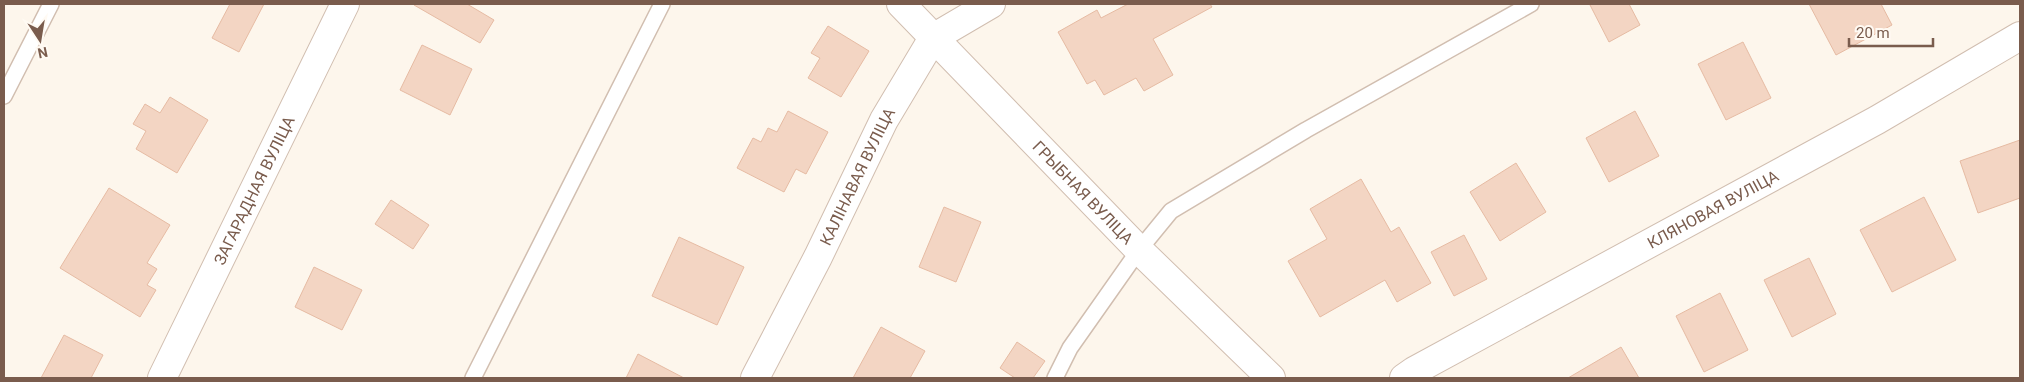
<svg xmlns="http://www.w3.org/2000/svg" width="2024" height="382" viewBox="0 0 2024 382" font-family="Roboto,sans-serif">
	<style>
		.building { fill: #f3d5c3; stroke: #e6bba3 }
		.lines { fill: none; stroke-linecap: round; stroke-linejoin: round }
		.lane-casing { stroke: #d1beb0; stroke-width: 18 }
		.street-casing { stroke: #d1beb0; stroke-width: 30 }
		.lane { stroke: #fff; stroke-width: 15 }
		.street { stroke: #fff; stroke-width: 28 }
		.labels { text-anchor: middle; stroke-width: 5; stroke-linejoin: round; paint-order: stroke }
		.street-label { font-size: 16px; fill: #7a5c4d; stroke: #fffaf3 }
	</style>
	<rect width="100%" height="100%" fill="#fdf6ec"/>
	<!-- building -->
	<path class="building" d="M230 4H264L239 52 212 38Z
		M415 4H467L494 20 480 43 414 5Z
		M1128 4H1210L1212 7 1153 39 1173 75 1144 91 1136 78 1104 95 1095 80 1087 84 1058 32 1097 10 1101 18Z
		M1592 4H1629L1640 25 1609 42 1590 5Z
		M1809 4H1881L1892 25 1836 55Z
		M828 26 869 51 841 97 808 78 820 58 811 53Z
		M1743 42 1771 98 1726 120 1698 64Z
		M422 45 472 69 450 115 400 90Z
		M170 97 208 120 177 173 136 149 146 131 133 124 145 104 160 113Z
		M788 111 828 132 806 174 796 169 784 192 737 168 753 138 761 142 768 128 777 132Z
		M1635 111 1659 156 1609 182 1586 138Z
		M2020 140V198L1978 213 1960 161Z
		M1516 163 1546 212 1500 241 1470 192Z
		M1361 179 1391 232 1399 227 1431 283 1397 302 1385 280 1320 317 1288 261 1327 239 1310 209Z
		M109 188 170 225 147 263 157 269 147 285 156 290 140 317 60 268Z
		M1924 197 1956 260 1892 292 1860 230Z
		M391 200 429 225 413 249 375 224Z
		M944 207 981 222 956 282 919 267Z
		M1464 235 1487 279 1454 296 1431 252Z
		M679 237 744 267 717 325 652 296Z
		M1809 258 1836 314 1792 337 1764 280Z
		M314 267 362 290 342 330 295 307Z
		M1720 293 1748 350 1704 372 1676 316Z
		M881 327 925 351 910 378H853Z
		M64 335 103 355 91 378H41Z
		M1017 342 1045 361 1033 378H1015L1000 368Z
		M1621 347 1639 378H1568Z
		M638 354 684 378H626Z"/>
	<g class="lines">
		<!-- lane casing -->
		<g class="lane-casing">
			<path id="lane" d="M4 96 51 4
				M473 378 662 4
				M1055 378 1070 348 1139 250 1171 211 1306 130 1531 4"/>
		</g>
		<!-- street casing -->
		<g class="street-casing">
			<g id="street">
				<path id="s1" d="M901 4 1139 250 1271 378"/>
				<path id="s2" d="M162 378 345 4"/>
				<path id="s3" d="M755 378 818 257 884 120 933 38 991 4"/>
				<path id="s4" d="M1404 378 1414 371 1877 120 2020 36"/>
			</g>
		</g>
		<!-- lane -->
		<use href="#lane" class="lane"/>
		<!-- street -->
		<use href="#street" class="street"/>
	</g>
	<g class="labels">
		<!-- street labels -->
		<g class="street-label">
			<text dy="6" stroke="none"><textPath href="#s3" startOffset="226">КАЛІНАВАЯ ВУЛІЦА</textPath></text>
			<text dy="6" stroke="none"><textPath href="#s2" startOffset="209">ЗАГАРАДНАЯ ВУЛІЦА</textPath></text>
			<text dy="6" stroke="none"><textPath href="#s1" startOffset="262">ГРЫБНАЯ ВУЛІЦА</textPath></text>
			<text dy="6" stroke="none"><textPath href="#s4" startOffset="352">КЛЯНОВАЯ ВУЛІЦА</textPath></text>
		</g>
	</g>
	<!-- border -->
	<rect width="2024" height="382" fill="none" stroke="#7a5c4d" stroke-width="10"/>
	<!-- north arrow -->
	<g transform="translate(40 40) rotate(168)" stroke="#fffaf3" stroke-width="4" paint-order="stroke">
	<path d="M0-4L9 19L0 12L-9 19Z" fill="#7a5c4d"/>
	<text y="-8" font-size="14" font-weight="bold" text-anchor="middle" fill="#7a5c4d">N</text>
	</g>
	<!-- scale -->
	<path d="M1849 38v8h84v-8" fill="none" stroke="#7a5c4d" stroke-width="2.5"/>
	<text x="1856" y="38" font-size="15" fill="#7a5c4d" stroke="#fffaf3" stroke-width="4" paint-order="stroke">20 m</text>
</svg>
